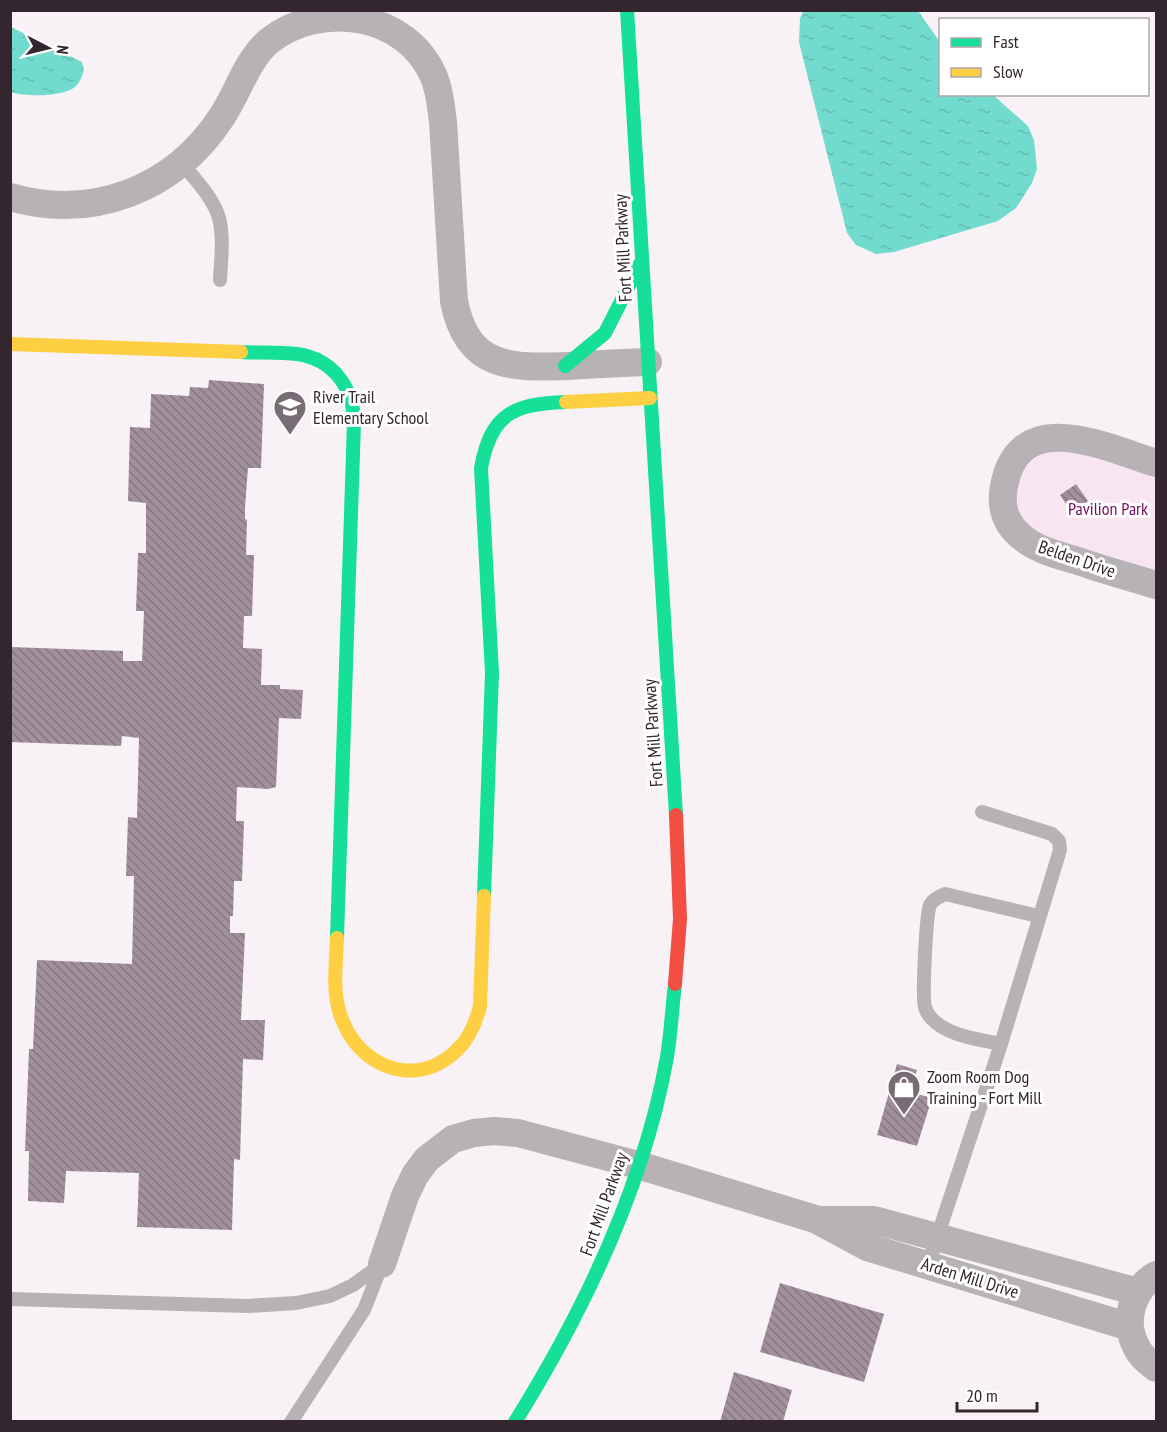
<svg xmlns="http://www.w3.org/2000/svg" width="1167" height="1432" viewBox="0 0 1167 1432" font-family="'PT Sans Narrow',sans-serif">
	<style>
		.green { fill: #f9e4f2 }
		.water { fill: url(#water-ripples) }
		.building { fill: url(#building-back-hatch) }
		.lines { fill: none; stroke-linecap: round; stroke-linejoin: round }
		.lane { stroke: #b7b2b5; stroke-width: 14 }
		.street { stroke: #b7b2b5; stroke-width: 28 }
		.fast { stroke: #16e098; stroke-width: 14 }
		.slow { stroke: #ffcf43; stroke-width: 14 }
		.jam { stroke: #f24e42; stroke-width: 14 }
		.labels { text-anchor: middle; stroke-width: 6; stroke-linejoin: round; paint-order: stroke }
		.street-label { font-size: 18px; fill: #33262f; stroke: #fff }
		.poi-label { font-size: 18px; fill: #33262f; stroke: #fff; text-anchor: start }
		.park-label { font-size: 18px; fill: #750e61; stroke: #fff }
	</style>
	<defs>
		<pattern id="water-ripples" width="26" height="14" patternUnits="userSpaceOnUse" patternTransform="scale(1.5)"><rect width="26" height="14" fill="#71dccd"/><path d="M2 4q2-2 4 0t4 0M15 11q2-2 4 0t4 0" fill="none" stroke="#62bdb0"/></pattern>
		<pattern id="building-back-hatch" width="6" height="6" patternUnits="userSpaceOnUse" patternTransform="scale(1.5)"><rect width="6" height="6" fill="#a2919d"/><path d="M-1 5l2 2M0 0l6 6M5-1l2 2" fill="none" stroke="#857680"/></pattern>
	</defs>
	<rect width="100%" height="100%" fill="#f8f2f6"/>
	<!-- green -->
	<path class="green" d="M1072 451 1156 476V570L1056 540C1044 536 1032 530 1024 519 1011 500 1018 467 1039 456 1049 451 1061 452 1072 451Z"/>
	<!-- water -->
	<path class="water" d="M804 10 918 11 940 42V94L993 95 1028 126 1034 140 1037 169 1032 183 1016 208 998 221 894 252 876 254 856 245 847 233 799 42 800 18Z
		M11 27 82 62 84 70C82 77 80 82 75 87 63 97 24 97 11 92Z"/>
	<!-- building -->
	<path class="building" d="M209 380 264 384 261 468H248L245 507V519L247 520 246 555H254L252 616H244L243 648 262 649 261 685H280V689L303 690 301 719 279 718 276 787 268 789 237 787 236 821H244L242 881H234L233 916H230V933H245L241 1020H265L263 1060 243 1059 240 1160 234 1159 232 1230 137 1227 139 1173 66 1171 64 1203 28 1201 29 1151H25L29 1049H33L37 960 132 964 134 876H126L128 817 137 818 139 738 122 736 121 746 10 742V647L123 651V661H142L144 611H136L138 553H146V503L128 501 130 427 150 428 151 394 189 396 190 387 208 388Z
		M1076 484 1088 501 1072 513 1060 495Z
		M897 1064 917 1070 910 1092 932 1098 917 1146 877 1135Z
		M780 1283 884 1314 864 1382 760 1352Z
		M734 1372 792 1390 783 1422H720Z"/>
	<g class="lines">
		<!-- lane -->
		<path class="lane" d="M182 163C195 180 213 197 219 218 224 238 221 259 220 280
			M1001 1044C978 1039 948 1036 932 1019 929 1016 926 1011 925 1007 922 997 926 915 930 905 933 899 939 897 945 894L1038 916
			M928 1265 1001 1044 1060 850 1059 841 1052 834 982 812
			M10 1299 248 1306 296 1303 330 1296 353 1285 382 1264
			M291 1422 364 1310 382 1264"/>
		<!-- street -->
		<path class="street" d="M10 197C93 221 174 189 221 118 238 93 246 61 269 41 321 0 407 13 434 77 440 91 441 107 443 122L454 301C467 369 511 368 568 366 595 364 621 363 648 362
			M1156 463C1105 447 1019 405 1004 486 1000 508 1006 525 1023 538 1039 551 1059 555 1078 561 1104 570 1130 577 1156 585
			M820 1220H874L1138 1292
			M382 1264 405 1196 415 1175 427 1159 453 1139 474 1133 494 1131 518 1133 638 1165 815 1219 867 1247 1130 1327
			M1156 1275C1133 1288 1123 1320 1135 1344 1139 1355 1148 1362 1156 1368"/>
		<!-- fast -->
		<path class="fast" d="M627 10 676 815
			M241 352C259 353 279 352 297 354 333 359 354 388 354 423L337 938
			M565 366 605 333 640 264
			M484 896 492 673 481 468C491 413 514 404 566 402
			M515 1422C584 1311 644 1186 667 1057 671 1033 672 1008 675 984"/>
		<!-- slow -->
		<path class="slow" d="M10 344 241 352
			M566 402 650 398
			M337 938C336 968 331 997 344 1024 364 1070 419 1088 457 1050 470 1038 476 1022 480 1006L484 896"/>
		<!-- jam -->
		<path class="jam" d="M675 984 680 919 676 815"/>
	</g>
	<!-- icons -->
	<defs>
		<g id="school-pin" transform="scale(1.725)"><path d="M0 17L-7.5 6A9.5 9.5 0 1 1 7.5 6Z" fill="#786d75" stroke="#fff"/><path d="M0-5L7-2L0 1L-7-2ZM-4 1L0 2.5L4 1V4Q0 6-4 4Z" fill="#fff"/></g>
		<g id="shop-pin" transform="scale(1.725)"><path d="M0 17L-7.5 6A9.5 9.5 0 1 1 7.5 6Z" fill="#786d75" stroke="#fff"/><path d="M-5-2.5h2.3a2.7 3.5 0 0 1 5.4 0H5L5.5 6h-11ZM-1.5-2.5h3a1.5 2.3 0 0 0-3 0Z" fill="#fff"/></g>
	</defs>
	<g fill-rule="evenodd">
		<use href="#school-pin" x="290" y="407"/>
		<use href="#shop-pin" x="904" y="1087"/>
	</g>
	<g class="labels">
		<!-- street labels -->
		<g class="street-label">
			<text transform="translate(623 248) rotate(-93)" y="6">Fort Mill Parkway</text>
			<text transform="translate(1077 559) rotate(19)" y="6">Belden Drive</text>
			<text transform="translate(653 733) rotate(-94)" y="6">Fort Mill Parkway</text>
			<text transform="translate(604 1204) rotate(-70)" y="6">Fort Mill Parkway</text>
			<text transform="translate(970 1278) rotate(17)" y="6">Arden Mill Drive</text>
		</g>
		<!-- poi labels -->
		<g class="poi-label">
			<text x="313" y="403">River Trail<tspan x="313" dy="21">Elementary School</tspan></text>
			<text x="927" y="1083">Zoom Room Dog<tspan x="927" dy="21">Training - Fort Mill</tspan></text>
		</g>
		<!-- park labels -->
		<g class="park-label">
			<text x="1108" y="515">Pavilion Park</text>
		</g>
	</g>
	<!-- border -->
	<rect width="1167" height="1432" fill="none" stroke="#33262f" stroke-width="24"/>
	<!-- legend -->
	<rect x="939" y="18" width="210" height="78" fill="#ffffff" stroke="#ada8ac" stroke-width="1.5"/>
	<rect x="951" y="38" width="30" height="9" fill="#16e098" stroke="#ada8ac" stroke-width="1.5"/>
	<text x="993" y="48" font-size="18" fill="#33262f">Fast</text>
	<rect x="951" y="68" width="30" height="9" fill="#ffcf43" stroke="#ada8ac" stroke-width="1.5"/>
	<text x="993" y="78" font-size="18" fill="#33262f">Slow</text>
	<!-- north arrow -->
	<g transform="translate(48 48) rotate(97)" stroke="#ffffff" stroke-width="4.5" paint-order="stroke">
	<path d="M0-4.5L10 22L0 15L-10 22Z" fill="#33262f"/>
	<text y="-9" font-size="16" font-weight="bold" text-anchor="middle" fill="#33262f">N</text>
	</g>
	<!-- scale -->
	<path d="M957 1402v9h80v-9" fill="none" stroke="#33262f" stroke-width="3"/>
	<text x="966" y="1402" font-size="18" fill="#33262f" stroke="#ffffff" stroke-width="4.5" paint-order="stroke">20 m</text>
</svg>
